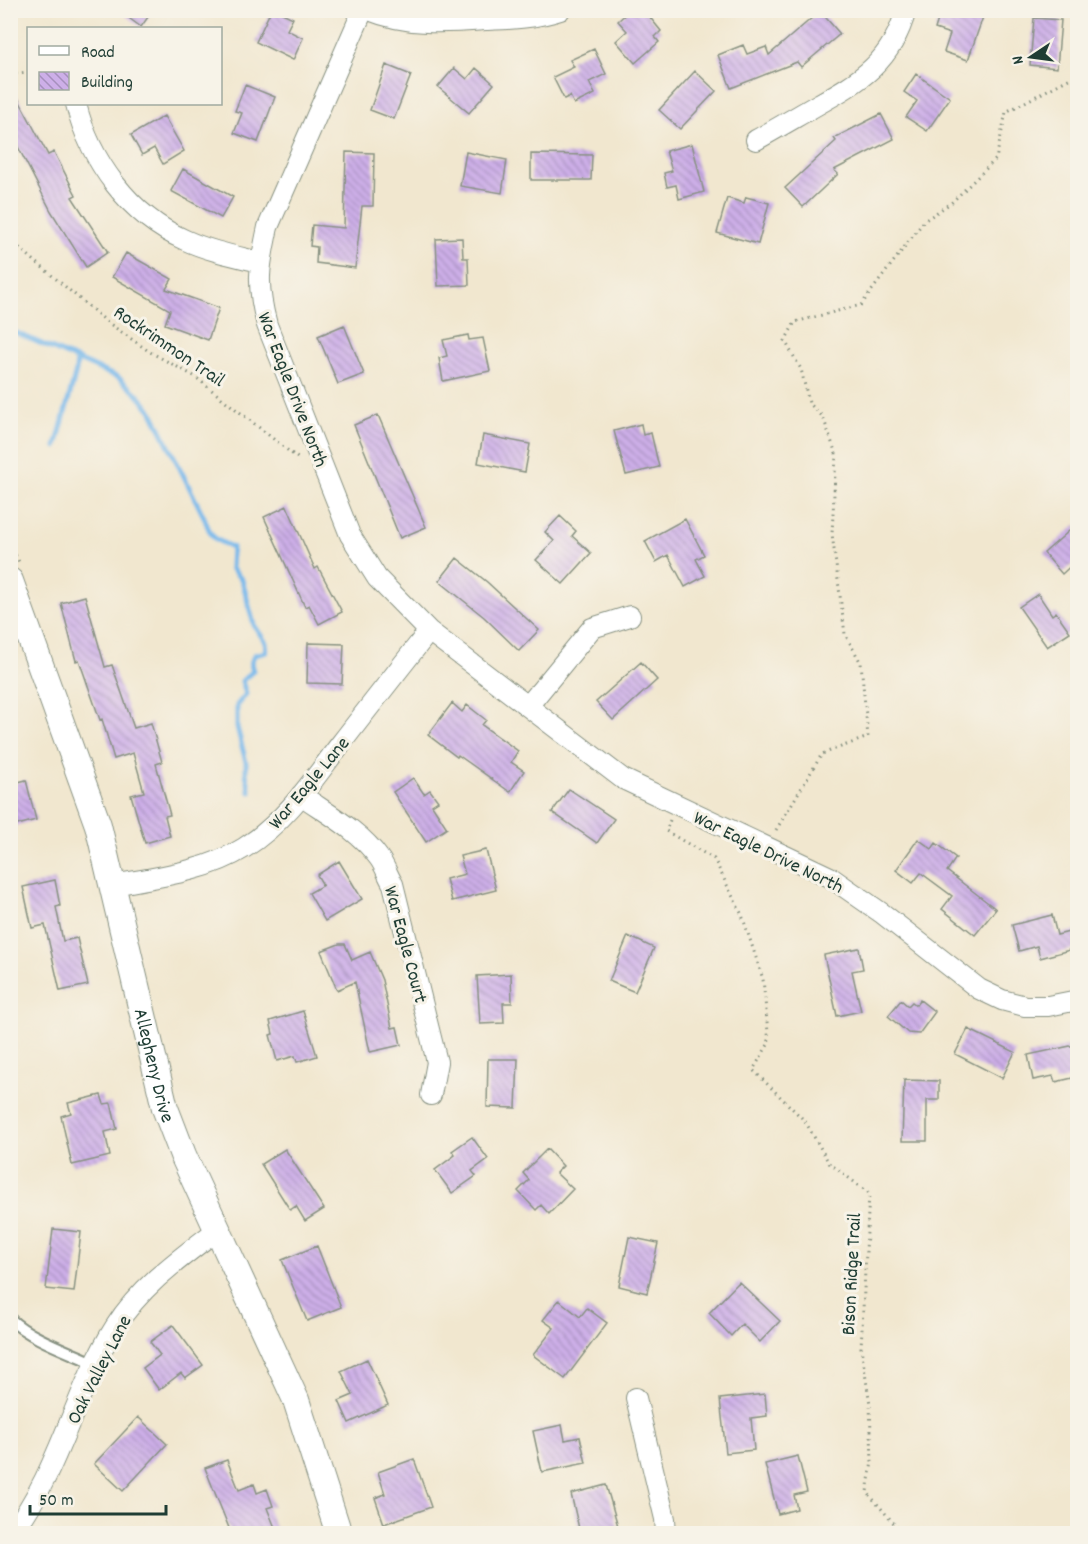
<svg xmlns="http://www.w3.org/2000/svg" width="1088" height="1544" viewBox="0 0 1088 1544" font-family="Dekko,sans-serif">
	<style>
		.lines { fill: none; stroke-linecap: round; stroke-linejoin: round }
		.stream { stroke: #76b8eb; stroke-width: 5 }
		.building { fill: url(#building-back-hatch) }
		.service-casing { stroke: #889282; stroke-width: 14 }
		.minor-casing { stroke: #889282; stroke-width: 22 }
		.tertiary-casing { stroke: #889282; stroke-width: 28 }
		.path { stroke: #889282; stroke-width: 3; stroke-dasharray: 1.5 4.5; stroke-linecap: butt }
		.service { stroke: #fff; stroke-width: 10 }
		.minor { stroke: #fff; stroke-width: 20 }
		.tertiary { stroke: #fff; stroke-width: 26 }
		.labels { text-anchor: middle; stroke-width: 6; stroke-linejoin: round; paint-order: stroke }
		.street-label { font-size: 20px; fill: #1f3d34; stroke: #f7f3e8 }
	</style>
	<defs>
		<pattern id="building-back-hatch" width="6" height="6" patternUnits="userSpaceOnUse" patternTransform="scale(1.5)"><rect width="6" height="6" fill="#cdafe8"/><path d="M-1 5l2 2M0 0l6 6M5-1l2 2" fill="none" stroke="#a690bd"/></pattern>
	</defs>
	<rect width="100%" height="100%" fill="#f7f3e8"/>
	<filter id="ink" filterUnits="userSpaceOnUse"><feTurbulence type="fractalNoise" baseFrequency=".0167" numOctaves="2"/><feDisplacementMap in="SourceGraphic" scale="12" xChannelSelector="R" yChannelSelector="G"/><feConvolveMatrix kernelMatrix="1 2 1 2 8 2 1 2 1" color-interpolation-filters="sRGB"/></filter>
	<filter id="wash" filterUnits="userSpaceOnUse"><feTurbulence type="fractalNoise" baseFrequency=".008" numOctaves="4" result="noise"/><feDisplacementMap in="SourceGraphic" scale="24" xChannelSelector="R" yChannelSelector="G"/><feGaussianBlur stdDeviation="1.35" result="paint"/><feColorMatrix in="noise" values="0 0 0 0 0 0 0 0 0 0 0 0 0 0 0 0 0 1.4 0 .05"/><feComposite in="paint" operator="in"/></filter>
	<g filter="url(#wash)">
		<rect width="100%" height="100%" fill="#f1e7cf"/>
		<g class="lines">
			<!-- stream -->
			<path class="stream" d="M10 330 119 378 136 393 151 410 204 517C211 537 212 539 232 547L231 568 242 580 254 625 266 643V652L254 655 251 664 253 671 242 681 246 694 237 705V727L246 762V774L250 792
				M56 447 76 371 77 359"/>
		</g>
		<g id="blocks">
			<!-- building -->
			<path class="building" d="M118 10H153L141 27Z
				M271 10H276L293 18 287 30 303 38 293 60 256 42Z
				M630 10H644L661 31 655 37 659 42 635 63 616 41 627 31 618 21Z
				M941 10H975L984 14 968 60 944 52 950 34 935 29Z
				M820 11 840 34 801 67 797 62 731 88 718 55 743 45 747 54 766 47 769 55Z
				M1034 18 1061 20 1057 68 1030 65Z
				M594 49 606 74 589 82 595 94 574 104 570 96 564 99 553 77 574 67 570 60Z
				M386 65 411 75 394 119 370 110Z
				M454 68 467 79 476 68 494 84 469 113 438 87Z
				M695 71 716 91 680 129 659 110Z
				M916 74 950 98 927 131 906 117 917 101 904 92Z
				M10 83 48 155 54 152 76 195 72 197 108 252 86 267 51 211 17 145 10 148Z
				M245 85 275 97 258 142 234 133 242 113 235 111Z
				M881 114 894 139 834 170 838 174 803 207 785 188 836 141 834 138Z
				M164 116 184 151 163 164 154 148 142 155 131 135Z
				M692 144 704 192 679 199 676 185 667 187 664 173 672 171 666 151Z
				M346 152 374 153 373 206H362L355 268 316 263 317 247 310 246 312 225 344 228Z
				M466 152 507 160 502 193 460 186Z
				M531 154 592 155 591 180H531Z
				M183 169 233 197 221 218 171 191Z
				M746 197 769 203 758 244 717 233 727 198 744 203Z
				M462 238 463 258H468L469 285 438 286 436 239Z
				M126 253 172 279 166 289 219 308 208 340 165 324 170 310 112 277Z
				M344 325 364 374 338 384 318 336Z
				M468 335 469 340 483 338 490 371 443 381 439 358 447 356 443 340Z
				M378 415 426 527 400 538 354 425Z
				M641 424 643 435 651 433 659 467 626 475 614 431Z
				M483 435 530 444 525 472 478 463Z
				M287 506 315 569 318 567 342 612 319 624 309 605 305 607 264 517Z
				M560 516 576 531 572 536 591 553 563 584 536 560 554 541 545 532Z
				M685 519 704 555 696 559 705 576 685 587 668 555 656 562 645 541Z
				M1077 524V560L1062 574 1044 553Z
				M457 558 487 582 539 630 519 651 484 617 439 581Z
				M1038 594 1052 615 1056 612 1070 632 1047 647 1019 607Z
				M85 596 105 667 112 665 134 728 151 723 162 762 156 764 170 815 165 816 170 836 145 843 131 795 144 792 133 753 114 759 102 719 100 720 79 660 76 661 61 603Z
				M308 643 344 644 342 684 307 683Z
				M641 662 657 680 613 720 596 702Z
				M452 703 462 712 467 705 486 720 482 725 518 751 511 762 524 771 510 792 458 755 457 757 428 735Z
				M413 778 424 794 430 790 438 801 432 805 447 828 426 842 393 792Z
				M26 780 36 820 10 827V784Z
				M569 789 614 819 597 843 552 812Z
				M918 839 932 849 936 843 956 858 947 871 996 909 975 935 942 909 952 896 921 873 913 883 896 870Z
				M486 850 496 890 452 901 446 879 465 874 460 856Z
				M339 861 362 899 325 921 309 893 323 885 317 875Z
				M55 880 60 906 56 907 63 941 77 938 88 985 60 991 45 925 32 928 23 887Z
				M1052 915 1057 935 1077 930V948L1040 958 1037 946 1019 951 1012 925Z
				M628 936 654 948 635 992 609 981Z
				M339 944H345L352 960 370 952 382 980 392 1028 397 1027 401 1045 370 1052 355 982 337 990 321 951Z
				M859 948 863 969 852 971 861 1011 837 1016 824 955Z
				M511 974 512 1003H503L504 1023 480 1024 477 976Z
				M901 1000 908 1006 912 1002 916 1005 920 1000 935 1012 919 1034 908 1033 888 1016Z
				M303 1011 317 1056 297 1062 295 1056 277 1061 270 1035 273 1034 270 1021Z
				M968 1029 1015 1052 1002 1078 955 1054Z
				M1075 1045 1077 1077 1055 1082 1053 1076 1033 1080 1028 1055Z
				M488 1059H518L516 1108 487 1107Z
				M904 1080 939 1081V1100H927V1141H902Z
				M101 1095 104 1104 111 1103 117 1129 105 1132 110 1156 72 1165 61 1116 71 1113 68 1103Z
				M472 1137 488 1159 472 1171 476 1176 452 1193 435 1170 455 1155 452 1151Z
				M285 1149 324 1209 305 1221 296 1206 290 1210 261 1164Z
				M547 1149 563 1166 556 1173 573 1189 549 1214 541 1205 536 1210 518 1191 529 1180 523 1173Z
				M53 1229 81 1232 74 1292 46 1289Z
				M629 1237 658 1243 647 1293 619 1286Z
				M317 1246 341 1307 307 1321 282 1260Z
				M739 1282 780 1321 760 1342 742 1324 731 1336 709 1313Z
				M559 1300 580 1317 587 1308 607 1323 565 1379 533 1355 554 1328 543 1320Z
				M173 1325 203 1365 185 1378 181 1373 159 1390 143 1368 160 1355 150 1342Z
				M367 1359 388 1405 349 1423 339 1401 353 1395 341 1371Z
				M765 1394 767 1416 751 1418 754 1450 726 1453 720 1399Z
				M138 1417 167 1444 123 1491 94 1464Z
				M562 1425 565 1440 580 1437 586 1463 542 1472 533 1431Z
				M798 1456 807 1492 794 1495 797 1509 778 1514 765 1464Z
				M414 1459 431 1507 384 1524 375 1498 385 1494 378 1472Z
				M227 1460 239 1490 254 1484 257 1493 267 1489 273 1506 267 1508 276 1530 267 1533H231L205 1468Z
				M606 1485 620 1533H580L571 1494Z"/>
		</g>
	</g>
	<g filter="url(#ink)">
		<use href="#blocks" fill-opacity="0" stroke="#889282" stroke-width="1.5"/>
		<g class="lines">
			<!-- service casing -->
			<g class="service-casing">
				<path id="service" d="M10 1319C31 1339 71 1352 96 1364"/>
			</g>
			<!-- minor casing -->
			<g class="minor-casing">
				<path id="minor" d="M363 10 268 227C259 268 256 284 267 325L350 535 377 578 429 631 623 779 830 877 883 914 979 989 1002 1000 1025 1006H1048L1078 1000
					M369 10C408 26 446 23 487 20 512 19 536 18 560 10
					M76 104C90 161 130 216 185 240 209 251 235 256 260 262
					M756 140C776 129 796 117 817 105 860 81 892 62 906 10
					M528 706 592 628 630 616
					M301 795C328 814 360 831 379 858 385 866 388 876 393 884L437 1062 431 1095
					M113 885C156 877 206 872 244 848 284 823 311 783 339 746 369 707 399 669 429 631
					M636 1398 665 1519 666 1534
					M11 1534C59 1473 74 1392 115 1327 141 1286 179 1259 217 1230"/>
			</g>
			<!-- tertiary casing -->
			<g class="tertiary-casing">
				<g id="tertiary">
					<path id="s1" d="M10 581 98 825 165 1108 183 1155 296 1400 339 1534"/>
				</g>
			</g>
			<!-- path -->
			<path class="path" d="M10 74 28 72
				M10 240 107 322 150 352 194 376 300 460
				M10 544 19 562
				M670 820 666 831 714 859 742 915 763 979 769 1043 753 1070 805 1121 829 1163 869 1193 861 1348 870 1404 872 1462 867 1492 903 1534
				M776 830 822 754 868 737 861 663 845 634 832 534 836 454 823 417 809 403 801 369 785 341 795 322 861 305 924 221 952 202 996 159 1006 112 1078 74"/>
			<!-- service -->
			<use href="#service" class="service"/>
			<!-- minor -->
			<use href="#minor" class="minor"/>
			<!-- tertiary -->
			<use href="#tertiary" class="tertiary"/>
		</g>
	</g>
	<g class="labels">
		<!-- street labels -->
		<g class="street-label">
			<text transform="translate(170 345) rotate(34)" y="7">Rockrimmon Trail</text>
			<text transform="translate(294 389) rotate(69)" y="7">War Eagle Drive North</text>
			<text transform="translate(308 782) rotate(-50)" y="7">War Eagle Lane</text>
			<text transform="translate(769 851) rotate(26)" y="7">War Eagle Drive North</text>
			<text transform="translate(407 944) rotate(75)" y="7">War Eagle Court</text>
			<text dy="7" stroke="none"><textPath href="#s1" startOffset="506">Allegheny Drive</textPath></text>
			<text transform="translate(850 1274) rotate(-87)" y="7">Bison Ridge Trail</text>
			<text transform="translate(98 1369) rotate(-63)" y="7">Oak Valley Lane</text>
		</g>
	</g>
	<!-- margin -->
	<rect width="1088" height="1544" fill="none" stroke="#f7f3e8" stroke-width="36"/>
	<!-- legend -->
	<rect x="27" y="27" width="195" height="78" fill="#f7f3e8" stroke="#a1aaa0" stroke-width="1.5"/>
	<rect x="39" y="46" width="30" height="9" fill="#ffffff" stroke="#a1aaa0" stroke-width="1.5"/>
	<text x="81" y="57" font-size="18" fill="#1f3d34">Road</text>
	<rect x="39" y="72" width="30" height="18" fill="url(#building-back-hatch)" stroke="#a1aaa0" stroke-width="1.5"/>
	<text x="81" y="87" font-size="18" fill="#1f3d34">Building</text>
	<!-- north arrow -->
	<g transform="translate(1031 57) rotate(257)" stroke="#f7f3e8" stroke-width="4.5" paint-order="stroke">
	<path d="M0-4.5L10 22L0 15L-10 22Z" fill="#1f3d34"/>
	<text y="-9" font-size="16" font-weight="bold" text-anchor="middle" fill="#1f3d34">N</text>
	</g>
	<!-- scale -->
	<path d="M30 1505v9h136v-9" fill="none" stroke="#1f3d34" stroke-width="3"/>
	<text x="39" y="1505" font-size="18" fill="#1f3d34" stroke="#f7f3e8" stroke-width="4.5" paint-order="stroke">50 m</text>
</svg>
